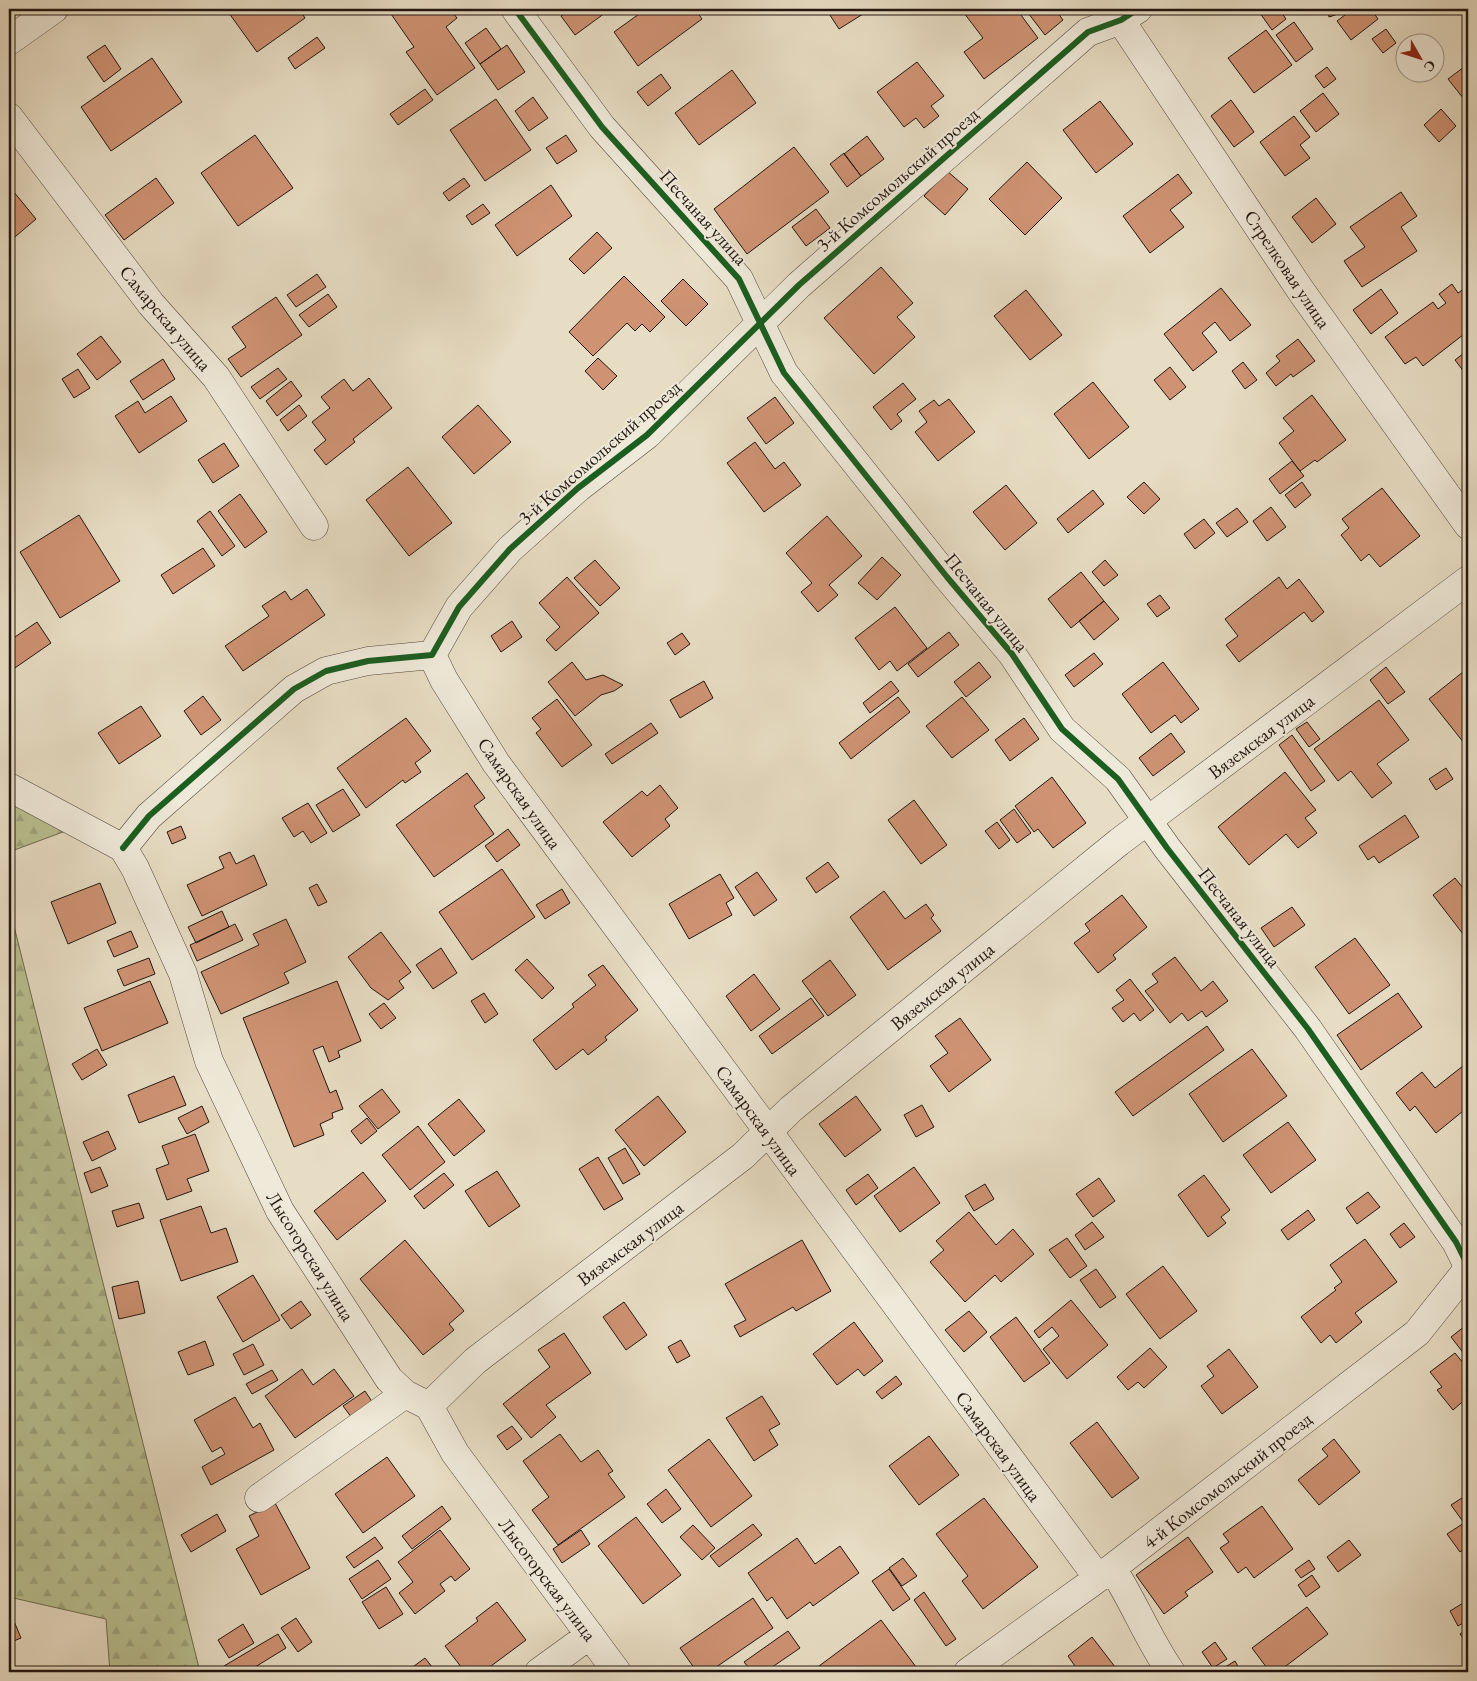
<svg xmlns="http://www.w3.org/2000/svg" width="1477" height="1681" viewBox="0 0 1477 1681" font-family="'EB Garamond',serif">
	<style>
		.forest { fill: url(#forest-firs); stroke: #6e6b51 }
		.building { fill: #cf9374; stroke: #221611 }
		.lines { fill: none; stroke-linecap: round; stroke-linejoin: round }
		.street-casing { stroke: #53483e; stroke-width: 29 }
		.street { stroke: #efe9d9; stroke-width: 28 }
		.cycleway-casing { stroke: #efe9d9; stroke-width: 9 }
		.cycleway { stroke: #1b5e20; stroke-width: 6 }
		.labels { text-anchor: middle; stroke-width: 4; stroke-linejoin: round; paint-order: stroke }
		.street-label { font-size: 19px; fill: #221611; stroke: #efe9d9 }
	</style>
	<defs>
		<pattern id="forest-firs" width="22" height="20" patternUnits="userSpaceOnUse" patternTransform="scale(1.25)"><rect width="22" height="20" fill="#b9c091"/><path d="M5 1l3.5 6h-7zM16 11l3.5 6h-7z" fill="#9fa47c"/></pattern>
	</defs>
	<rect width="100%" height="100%" fill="#e7ddc4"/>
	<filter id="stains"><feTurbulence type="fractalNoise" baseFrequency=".004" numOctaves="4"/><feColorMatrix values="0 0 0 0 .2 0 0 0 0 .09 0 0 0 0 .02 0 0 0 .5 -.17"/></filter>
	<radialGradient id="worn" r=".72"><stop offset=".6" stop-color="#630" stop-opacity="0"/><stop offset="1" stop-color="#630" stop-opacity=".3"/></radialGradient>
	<!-- forest -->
	<path class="forest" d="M9 797 71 829 9 852Z
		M9 906 200 1672H110L106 1619 9 1597Z"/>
	<!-- building -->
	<path class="building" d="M226 9H299L305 18 257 52Z
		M398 9H450L457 18 446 27 475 68 437 95 406 52 414 47 391 14Z
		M571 9H602L605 13 575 35 561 16Z
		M646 9 652 14 660 9H695L702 19 638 66 614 32Z
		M826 9H871L839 29Z
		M961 9H1013L1016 13 1018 11 1038 38 984 79 964 52 983 38Z
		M1025 9H1055L1063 20 1045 35Z
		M1257 9H1279L1286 19 1272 30Z
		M1327 9H1339L1341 13 1329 17Z
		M1353 9H1371L1378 19 1351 40 1337 21Z
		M1294 22 1313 49 1296 62 1276 35Z
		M486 28 501 49 480 64 465 43Z
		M1386 29 1396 43 1383 53 1372 39Z
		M1266 30 1292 65 1254 93 1228 58Z
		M317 37 325 48 295 69 288 58Z
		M105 45 121 69 104 82 87 57Z
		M507 45 525 72 498 90 480 64Z
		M152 58 182 102 111 151 81 107Z
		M917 62 944 96 931 106 939 116 924 128 916 118 904 127 877 92Z
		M1327 67 1336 79 1324 88 1315 76Z
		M1464 67 1468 72V94L1463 98 1448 79Z
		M732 70 756 103 699 145 675 113Z
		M661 74 671 88 648 106 637 92Z
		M425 89 433 100 398 125 390 114Z
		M1323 93 1339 114 1316 132 1300 111Z
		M533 97 548 118 529 131 515 111Z
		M496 99 531 150 485 181 450 130Z
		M1231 100 1254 132 1234 147 1211 116Z
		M1100 101 1133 144 1096 173 1063 130Z
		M1441 109 1456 126 1439 142 1424 125Z
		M1294 116 1310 137 1300 145 1310 158 1285 176 1260 142Z
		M255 135 293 188 238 226 201 173Z
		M566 135 577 151 557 164 546 148Z
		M867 136 884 159 861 176 844 154Z
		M794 147 829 192 747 254 714 209Z
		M844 153 861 176 847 187 830 164Z
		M1027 162 1062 198 1025 235 989 199Z
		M947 171 968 189 945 215 924 196Z
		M1178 174 1192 193 1170 210 1184 227 1150 253 1123 216Z
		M156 178 174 203 124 240 105 215Z
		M464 178 470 186 449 201 443 193Z
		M551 185 572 216 517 256 495 225Z
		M9 186 36 219 9 242Z
		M1401 192 1417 216 1401 227 1417 251 1362 287 1344 261 1365 247 1350 227Z
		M1316 198 1336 224 1312 243 1292 217Z
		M483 204 490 213 472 225 466 216Z
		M816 209 830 228 806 246 792 227Z
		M597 232 612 248 584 274 569 259Z
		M881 267 913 303 897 317 915 337 874 374 824 318Z
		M317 274 326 287 296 307 287 295Z
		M624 276 665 317 650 332 642 324 635 331 627 323 593 356 569 332Z
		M683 279 708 304 686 326 661 301Z
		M1452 284 1458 293 1468 286V331L1423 366 1416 357 1405 364 1385 337 1433 302 1438 309 1446 303 1439 294Z
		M1221 288 1251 325 1230 341 1215 322 1202 333 1217 352 1193 371 1164 334Z
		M1381 289 1398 313 1371 334 1353 310Z
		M1026 290 1062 335 1030 360 994 316Z
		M328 294 337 307 309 327 299 315Z
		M276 297 302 335 241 377 228 359 246 347 232 327Z
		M101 336 121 362 97 380 77 354Z
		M1298 339 1315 361 1293 377 1291 374 1276 386 1266 373 1280 361 1276 356Z
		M1468 350V377L1455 360Z
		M598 358 617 376 603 390 585 371Z
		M163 359 175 379 143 400 130 381Z
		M1243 362 1257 380 1245 389 1232 371Z
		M1170 367 1186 387 1170 400 1154 380Z
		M278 368 287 379 260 399 251 387Z
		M78 369 90 388 74 398 62 379Z
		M369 378 392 408 353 439 355 442 326 465 314 450 326 440 312 422 330 408 321 397 344 379 353 391Z
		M291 381 302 396 277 416 266 401Z
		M1093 382 1129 427 1089 459 1054 414Z
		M903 383 916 399 897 414 902 421 891 430 873 407Z
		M1312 395 1346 440 1317 462 1315 460 1300 471 1279 443 1294 431 1283 418Z
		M171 396 187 421 139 453 115 416 138 401 145 413Z
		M775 397 794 423 766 444 747 418Z
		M949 399 975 432 938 461 915 432 927 422 919 411 934 400 939 406Z
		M299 405 307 416 288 431 280 420Z
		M478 405 511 442 474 474 442 437Z
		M755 442 775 469 784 462 801 485 764 512 727 463Z
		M224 443 239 466 213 483 198 460Z
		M1292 461 1304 476 1280 494 1269 479Z
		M408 467 452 523 409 556 366 500Z
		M1144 482 1160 499 1144 514 1127 497Z
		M1302 482 1311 495 1295 508 1285 495Z
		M1006 485 1037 523 1005 550 973 512Z
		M1382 488 1420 536 1380 567 1369 554 1361 561 1341 535 1349 528 1342 519Z
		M1093 490 1104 504 1068 533 1057 519Z
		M240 494 267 532 245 548 218 511Z
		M1271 507 1286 527 1267 541 1253 521Z
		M1237 508 1248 522 1227 537 1216 523Z
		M210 511 235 546 222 556 197 521Z
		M79 515 120 581 60 618 20 552Z
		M827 516 862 556 829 585 838 595 818 612 801 592 812 583 786 553Z
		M1204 519 1215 533 1195 549 1184 534Z
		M203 548 215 566 173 594 161 575Z
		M882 557 901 575 877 600 858 583Z
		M595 560 620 588 600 606 574 578Z
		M1105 560 1118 575 1104 586 1092 572Z
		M1081 572 1104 601 1071 628 1048 599Z
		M567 577 599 613 556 651 546 640 560 627 539 603Z
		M1279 577 1287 589 1299 579 1324 612 1312 622 1304 612 1239 662 1226 645 1238 636 1225 619Z
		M307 589 325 615 243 671 225 646 269 616 262 606 285 591 291 600Z
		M1160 595 1170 608 1157 617 1147 604Z
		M1104 601 1119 619 1094 640 1079 621Z
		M895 607 927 648 897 671 890 661 879 670 855 638Z
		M512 621 522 637 501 652 491 636Z
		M37 622 51 643 9 672V641Z
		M949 632 959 645 918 677 908 664Z
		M682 633 690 644 675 655 667 643Z
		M1094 653 1103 664 1074 687 1065 675Z
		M572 662 586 680 603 675 623 685 614 691 601 695 575 716 548 682Z
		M979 662 991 677 966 697 954 682Z
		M1163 662 1199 709 1181 723 1175 715 1151 733 1122 694Z
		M1386 667 1405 692 1388 704 1370 680Z
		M1468 668V740L1464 743 1429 699Z
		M704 681 713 698 680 718 670 700Z
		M891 681 899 691 870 713 863 703Z
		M203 696 221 720 201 735 184 711Z
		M898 697 910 712 851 759 839 743Z
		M962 697 989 730 952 758 926 726Z
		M557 699 592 745 562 767 536 733 541 729 532 718Z
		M1379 700 1409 740 1377 764 1392 783 1372 798 1351 771 1338 781 1314 749Z
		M141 706 161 736 119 764 98 733Z
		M406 718 431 751 415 763 421 772 405 783 403 780 366 808 337 768Z
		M1024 718 1039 739 1010 761 995 740Z
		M1307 722 1320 739 1309 747 1296 729Z
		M651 723 658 733 612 764 605 754Z
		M1171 733 1185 752 1153 776 1139 758Z
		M1292 735 1325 781 1311 791 1279 745Z
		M1446 768 1453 779 1436 790 1429 779Z
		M1285 772 1316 810 1305 818 1317 833 1298 848 1286 834 1249 865 1218 827Z
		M467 773 485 798 474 806 494 834 434 877 396 825Z
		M1052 777 1086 823 1053 848 1038 829 1034 832 1015 806Z
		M660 785 678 808 665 819 670 826 632 857 603 822 642 791 647 796Z
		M343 789 360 815 333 832 316 805Z
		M914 800 947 845 921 864 888 820Z
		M308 803 327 833 311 843 303 831 294 837 282 818Z
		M1014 809 1031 833 1017 843 1000 820Z
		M1405 815 1419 837 1379 863 1374 856 1368 860 1359 846Z
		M997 822 1010 840 999 849 985 831Z
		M181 826 186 838 172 844 167 832Z
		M508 829 520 845 497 862 485 846Z
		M230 852 236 864 254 855 267 885 202 916 187 885 224 868 219 857Z
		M828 862 839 877 816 893 806 878Z
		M502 869 535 917 472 960 439 912Z
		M757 872 777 900 754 916 735 887Z
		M720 874 734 898 726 903 732 915 689 939 669 904Z
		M1455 878 1468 894V930L1463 934 1433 895Z
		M100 883 116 923 68 944 51 902Z
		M317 884 327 902 318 906 309 888Z
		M562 889 570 903 545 919 536 905Z
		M884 891 905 919 926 904 934 915 931 918 941 931 888 970 850 917Z
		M1122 895 1147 927 1113 955 1116 959 1098 973 1074 943 1090 931 1085 924Z
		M1292 907 1305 925 1274 947 1261 928Z
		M222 911 229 927 196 943 188 927Z
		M286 919 306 962 284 973 289 983 221 1014 201 972 259 945 253 934Z
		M235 924 243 940 197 961 190 945Z
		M131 931 138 947 114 957 107 941Z
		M381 932 411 972 399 981 404 988 388 1000 371 988 348 957Z
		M1355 938 1390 985 1349 1014 1315 967Z
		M441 948 457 973 433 989 416 965Z
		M1175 957 1201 991 1213 981 1228 1001 1206 1017 1202 1011 1188 1021 1182 1013 1170 1023 1145 991 1158 982 1152 974Z
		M149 958 155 974 124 986 117 970Z
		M527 959 554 988 542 999 515 970Z
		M830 960 856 995 828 1016 802 981Z
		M603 965 638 1010 605 1037 607 1040 588 1055 583 1049 556 1070 533 1040 574 1007 572 1004 596 985 588 975Z
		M754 974 780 1009 751 1031 726 996Z
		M1130 979 1154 1010 1140 1021 1134 1013 1123 1022 1112 1008 1124 1000 1116 990Z
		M150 981 168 1023 102 1051 84 1008Z
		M337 981 361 1041 338 1051 340 1057 329 1062 323 1046 313 1050 330 1093 336 1090 343 1109 332 1113 333 1118 320 1124 324 1135 294 1147 243 1018Z
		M484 993 498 1014 485 1023 471 1001Z
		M1398 993 1422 1027 1361 1070 1337 1035Z
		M811 998 824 1016 772 1054 759 1036Z
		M384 1003 396 1018 381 1029 369 1014Z
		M960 1018 991 1060 949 1092 930 1066 948 1053 935 1036Z
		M1207 1026 1224 1050 1133 1116 1115 1092Z
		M97 1049 107 1065 82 1080 72 1064Z
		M1252 1049 1287 1096 1223 1142 1189 1094Z
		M1468 1062V1107L1436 1133 1415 1106 1410 1111 1396 1093 1422 1072 1435 1088Z
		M174 1076 186 1105 139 1123 128 1095Z
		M382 1089 400 1112 378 1129 359 1106Z
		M658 1096 686 1132 644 1166 615 1130Z
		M856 1096 881 1130 845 1157 819 1124Z
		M459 1099 485 1131 454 1156 428 1124Z
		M922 1105 934 1127 916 1137 904 1115Z
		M202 1106 209 1122 187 1134 178 1118Z
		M367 1118 377 1131 361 1144 351 1131Z
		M1288 1122 1316 1160 1271 1193 1243 1155Z
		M418 1126 445 1162 410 1190 382 1155Z
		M108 1131 116 1149 92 1161 83 1142Z
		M195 1134 209 1171 187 1179 192 1191 167 1200 156 1169 169 1164 162 1146Z
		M625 1148 640 1174 623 1184 608 1158Z
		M598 1157 623 1199 604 1210 579 1169Z
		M100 1167 108 1186 91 1193 84 1173Z
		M914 1167 940 1203 900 1232 874 1196Z
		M497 1171 520 1206 489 1227 465 1191Z
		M363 1172 386 1201 337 1240 314 1211Z
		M444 1173 454 1185 424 1209 414 1196Z
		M868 1174 878 1188 856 1205 846 1190Z
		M1204 1175 1230 1210 1221 1217 1226 1223 1208 1237 1178 1195Z
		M1099 1178 1115 1201 1093 1217 1076 1194Z
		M985 1184 994 1199 974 1211 965 1196Z
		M1368 1192 1380 1207 1357 1224 1346 1208Z
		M139 1203 144 1218 117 1227 112 1211Z
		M201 1206 211 1233 226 1228 238 1262 181 1281 160 1220Z
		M1308 1210 1315 1220 1288 1240 1281 1230Z
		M969 1212 996 1245 1013 1229 1034 1254 1001 1282 995 1275 965 1302 930 1262 944 1250 936 1241Z
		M1092 1222 1104 1237 1085 1250 1075 1235Z
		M1404 1223 1415 1237 1400 1248 1390 1234Z
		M1067 1238 1087 1266 1070 1278 1049 1250Z
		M1365 1239 1397 1282 1355 1313 1362 1322 1336 1343 1330 1335 1321 1343 1301 1317 1336 1290 1334 1288 1342 1282 1330 1265Z
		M405 1240 464 1311 449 1324 454 1330 423 1355 360 1279Z
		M802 1240 831 1291 796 1311 793 1307 740 1337 734 1326 746 1320 725 1284Z
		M1163 1266 1197 1311 1160 1339 1126 1294Z
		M1096 1269 1116 1297 1100 1308 1080 1280Z
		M253 1275 280 1320 243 1342 217 1297Z
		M138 1281 145 1313 119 1319 112 1287Z
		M1071 1300 1108 1345 1067 1379 1043 1349 1059 1336 1052 1327 1039 1338 1034 1331Z
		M301 1301 311 1315 291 1329 281 1315Z
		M624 1302 647 1335 626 1350 603 1317Z
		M969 1311 987 1332 964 1352 945 1330Z
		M1016 1317 1050 1363 1024 1382 990 1337Z
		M854 1322 883 1361 864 1376 858 1369 837 1385 813 1354Z
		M1465 1326 1468 1329V1359L1451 1337Z
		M564 1333 591 1373 546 1405 556 1417 531 1438 503 1404 550 1367 538 1350Z
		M681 1340 690 1356 677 1363 668 1347Z
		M205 1341 214 1365 188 1375 178 1352Z
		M253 1344 264 1365 244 1375 233 1354Z
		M1150 1348 1167 1367 1144 1388 1138 1382 1128 1390 1117 1377Z
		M1229 1349 1258 1387 1222 1414 1201 1386 1214 1376 1207 1366Z
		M1455 1353 1468 1369V1397L1453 1410 1437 1390 1442 1387 1430 1372Z
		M302 1369 313 1385 334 1369 354 1396 295 1438 265 1396Z
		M272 1370 278 1380 252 1394 246 1384Z
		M896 1376 902 1384 882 1399 876 1392Z
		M365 1391 373 1403 352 1418 343 1406Z
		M762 1396 780 1424 769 1430 778 1445 754 1461 726 1418Z
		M235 1397 253 1428 260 1423 274 1450 211 1485 202 1467 225 1454 221 1447 212 1452 194 1420Z
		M1097 1422 1139 1478 1112 1498 1070 1443Z
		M512 1426 522 1439 507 1450 497 1436Z
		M560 1434 581 1462 598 1450 613 1471 608 1474 625 1497 558 1545 532 1510 549 1497 523 1461Z
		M929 1436 959 1475 919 1505 889 1466Z
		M709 1439 752 1496 711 1527 668 1470Z
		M1334 1439 1360 1472 1319 1505 1298 1480 1328 1456 1322 1449Z
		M387 1457 415 1496 363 1533 335 1494Z
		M666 1489 681 1509 662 1523 647 1504Z
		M1468 1494V1546L1460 1552 1447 1534 1464 1523 1451 1505Z
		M984 1498 1038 1567 983 1609 962 1581 968 1576 936 1534Z
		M275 1503 310 1568 261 1595 236 1549 259 1536 249 1516Z
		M442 1506 451 1519 412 1549 402 1536Z
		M1262 1506 1293 1549 1254 1578 1246 1567 1238 1573 1220 1548 1229 1542 1223 1534Z
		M217 1514 226 1531 191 1552 181 1535Z
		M636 1517 681 1575 643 1604 598 1546Z
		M753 1524 762 1535 719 1567 710 1556Z
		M693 1525 715 1548 702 1560 680 1537Z
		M440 1530 470 1569 455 1581 451 1576 440 1584 445 1591 415 1614 399 1593 413 1582 398 1562Z
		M581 1530 590 1544 562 1563 553 1549Z
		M375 1537 383 1548 354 1568 346 1557Z
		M1188 1537 1213 1572 1185 1592 1188 1596 1164 1614 1136 1575Z
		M797 1538 815 1564 840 1546 859 1573 813 1606 810 1602 787 1619 772 1597 767 1601 748 1573Z
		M1349 1540 1361 1555 1338 1572 1327 1557Z
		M903 1558 917 1576 902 1586 889 1568Z
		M378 1560 391 1579 362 1599 349 1579Z
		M1309 1560 1315 1569 1301 1578 1295 1570Z
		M889 1569 910 1599 893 1611 872 1581Z
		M1312 1575 1320 1587 1306 1597 1298 1585Z
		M386 1587 403 1614 379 1629 362 1602Z
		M924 1592 956 1639 946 1646 914 1600Z
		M753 1598 773 1628 709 1672H697L680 1648Z
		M1468 1600V1620L1458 1626 1450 1611Z
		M497 1602 526 1640 483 1672H465L445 1646 478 1621 476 1618Z
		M1307 1607 1328 1634 1278 1672H1270L1252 1648Z
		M11 1614 21 1638 9 1643V1615Z
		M296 1618 312 1642 298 1652 281 1628Z
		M881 1620 919 1671 818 1672 815 1669Z
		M243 1624 254 1643 229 1658 218 1640Z
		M1468 1628V1645L1460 1634Z
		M788 1631 800 1648 765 1672H752L744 1662Z
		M278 1634 286 1648 247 1672H227L224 1666Z
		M1092 1637 1119 1672H1079L1068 1656Z
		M1215 1642 1227 1659 1213 1668 1202 1652Z
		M425 1658 436 1672H412L410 1669Z
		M1235 1661 1241 1672H1217Z"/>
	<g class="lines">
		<!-- street casing -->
		<g class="street-casing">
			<path id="street" d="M515 9 602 127 739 279 784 373 947 577 1012 654 1062 729 1118 779 1167 848 1308 1029 1456 1242 1468 1266
				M1113 9 1301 291 1468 525
				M9 41 54 9
				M9 117 151 304 216 377 314 526
				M432 655 444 680 496 763 1098 1578
				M9 787 123 848 135 868 183 974 209 1061 280 1211 389 1379 405 1394 429 1406 455 1453 617 1672
				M123 848 149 816 294 689 326 671 368 661 432 655 459 607 510 549 578 488 647 435 799 285 1088 32 1121 20 1138 9
				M429 1406 475 1361 743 1156 791 1109 1119 842 1468 580
				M259 1498 405 1394
				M1112 1568C1134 1602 1148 1639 1171 1672
				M539 1672 590 1635
				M968 1672 1112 1568 1417 1333 1468 1269"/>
		</g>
		<!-- street -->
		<use href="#street" class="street"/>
		<!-- cycleway casing -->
		<g class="cycleway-casing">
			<path id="cycleway" d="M515 9 602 127 739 279 784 373 947 577 1012 654 1062 729 1118 779 1167 848 1308 1029 1456 1242 1468 1266
				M123 848 149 816 294 689 326 671 368 661 432 655 459 607 510 549 578 488 647 435 799 285 1088 32 1121 20 1138 9"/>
		</g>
		<!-- cycleway -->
		<use href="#cycleway" class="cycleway"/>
	</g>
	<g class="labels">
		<!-- street labels -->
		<g class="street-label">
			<text transform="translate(897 179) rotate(-41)" y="7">3-й Комсомольский проезд</text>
			<text transform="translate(704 217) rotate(48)" y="7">Песчаная улица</text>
			<text transform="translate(1288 269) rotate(56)" y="7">Стрелковая улица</text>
			<text transform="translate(166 318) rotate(50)" y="7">Самарская улица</text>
			<text transform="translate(599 452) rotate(-41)" y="7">3-й Комсомольский проезд</text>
			<text transform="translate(987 602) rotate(51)" y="7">Песчаная улица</text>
			<text transform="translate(1261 736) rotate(-37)" y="7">Вяземская улица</text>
			<text transform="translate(520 793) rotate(55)" y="7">Самарская улица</text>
			<text transform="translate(1240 917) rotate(52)" y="7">Песчаная улица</text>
			<text transform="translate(942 986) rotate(-39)" y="7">Вяземская улица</text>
			<text transform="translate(759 1120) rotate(54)" y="7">Самарская улица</text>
			<text transform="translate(630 1243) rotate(-37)" y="7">Вяземская улица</text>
			<text transform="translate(311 1256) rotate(58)" y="7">Лысогорская улица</text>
			<text transform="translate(999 1446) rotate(54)" y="7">Самарская улица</text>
			<text transform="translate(1227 1480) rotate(-38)" y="7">4-й Комсомольский проезд</text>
			<text transform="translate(548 1579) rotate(53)" y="7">Лысогорская улица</text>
		</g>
	</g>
	<!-- margin -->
	<rect width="1477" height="1681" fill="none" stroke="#e7ddc4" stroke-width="30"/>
	<rect x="10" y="10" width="1457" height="1661" fill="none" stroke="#221611" stroke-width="2.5"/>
	<rect x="15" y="15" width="1447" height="1651" fill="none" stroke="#221611"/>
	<!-- north arrow -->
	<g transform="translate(1420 58) rotate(129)"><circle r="24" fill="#efe9d9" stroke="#9d9589"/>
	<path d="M0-4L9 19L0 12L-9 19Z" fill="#8f2418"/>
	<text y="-8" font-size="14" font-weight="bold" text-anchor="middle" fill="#221611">С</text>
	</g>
	<rect width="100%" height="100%" filter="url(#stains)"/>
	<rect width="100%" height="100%" fill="url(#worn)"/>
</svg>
